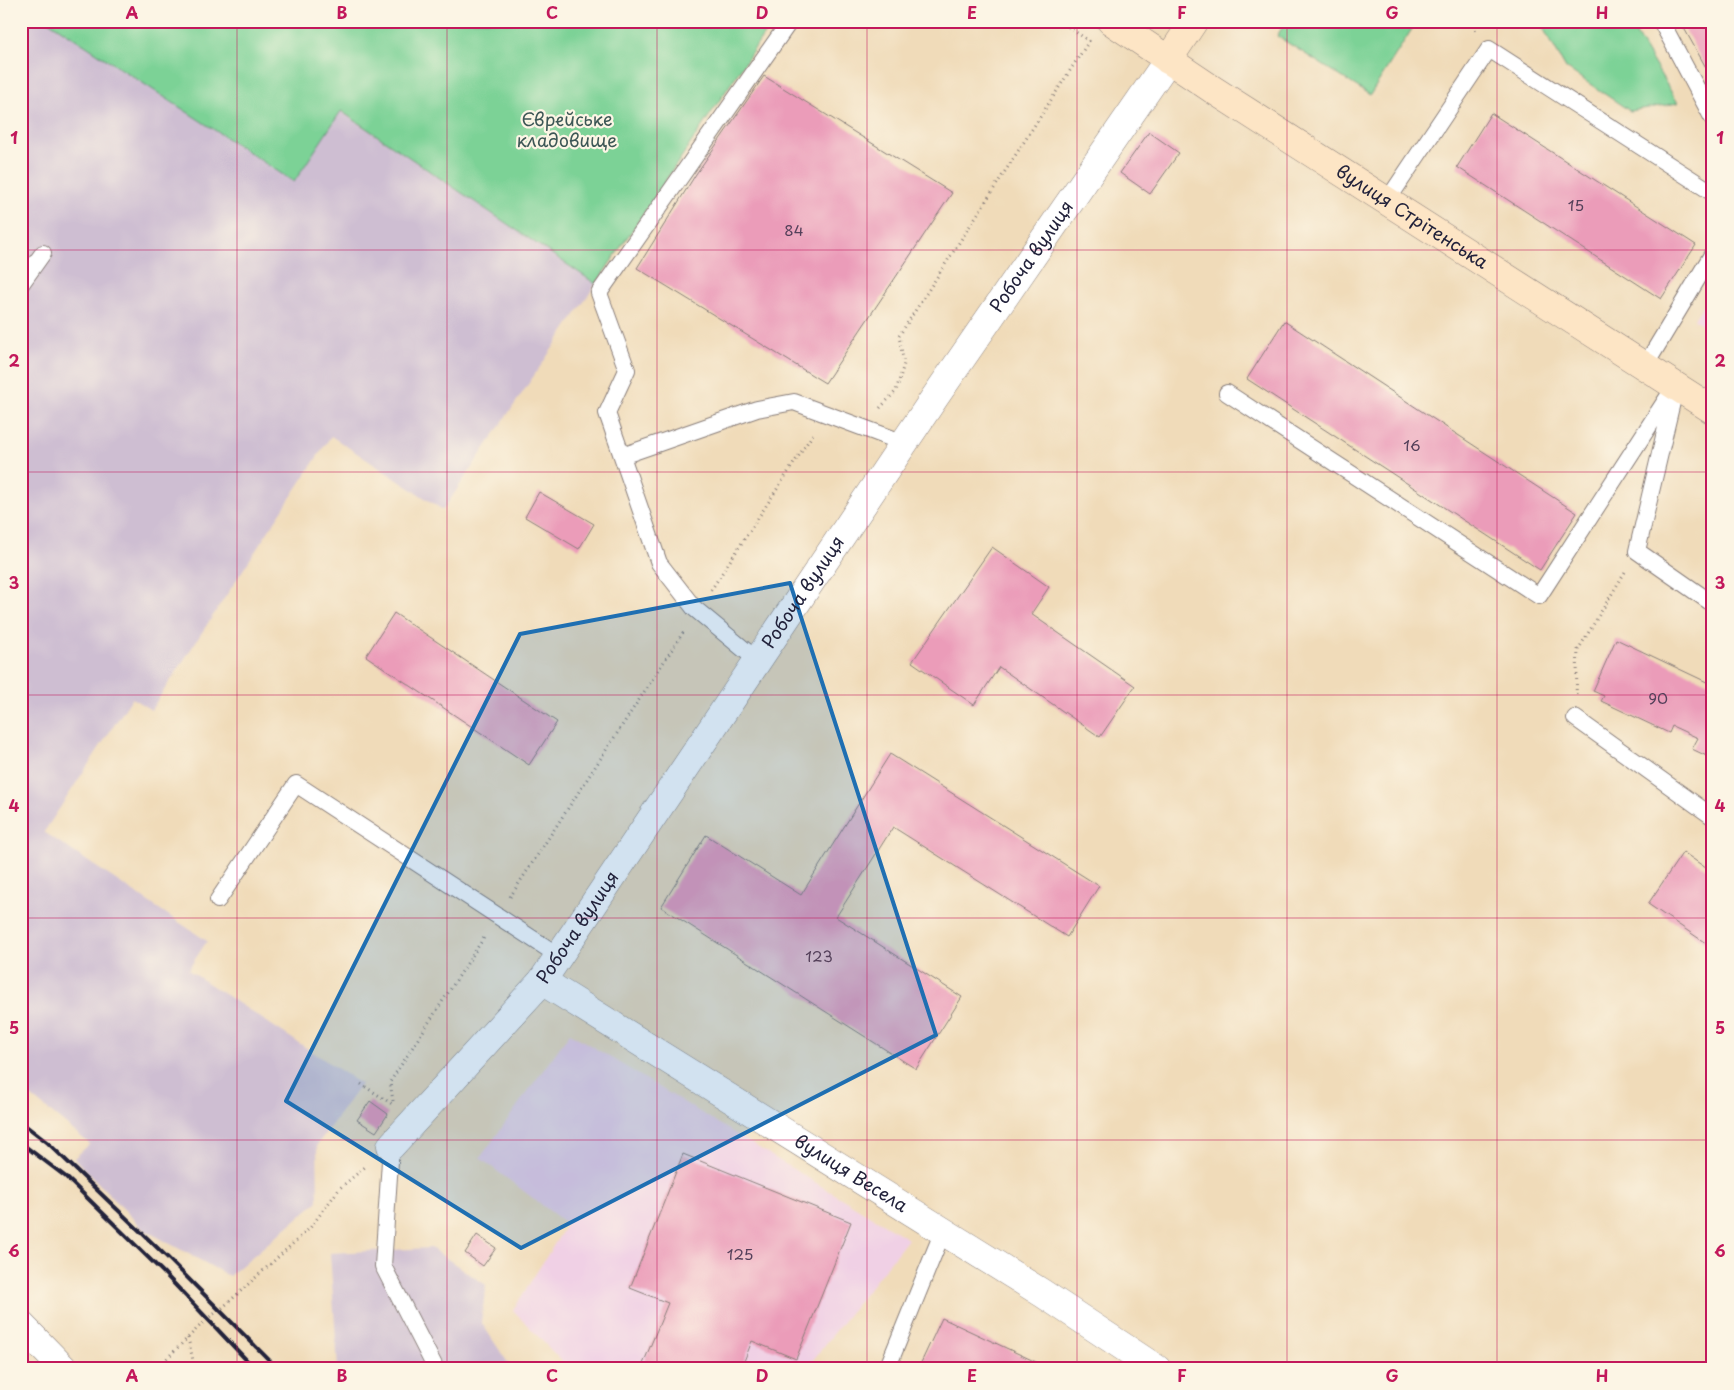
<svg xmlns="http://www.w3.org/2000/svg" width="1734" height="1390" viewBox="0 0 1734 1390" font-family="'Playpen Sans',sans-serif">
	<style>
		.built { fill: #f0d0e5 }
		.industrial { fill: #cebed2 }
		.green { fill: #7bd296; stroke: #4e7a68 }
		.building { fill: #eb9cb9 }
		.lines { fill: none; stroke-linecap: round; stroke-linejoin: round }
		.lane-casing { stroke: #897e7a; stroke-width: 18 }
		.street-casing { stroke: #897e7a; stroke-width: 29 }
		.secondary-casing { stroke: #897e7a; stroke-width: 29 }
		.path { stroke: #897e7a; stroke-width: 3; stroke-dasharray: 1 4; stroke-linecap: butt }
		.lane { stroke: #fff; stroke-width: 16 }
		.street { stroke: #fff; stroke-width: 28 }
		.secondary { stroke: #fde5c5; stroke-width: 28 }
		.rail { stroke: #22223b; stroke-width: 4 }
		.marked { fill: #1f6fb2; fill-opacity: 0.2; stroke: #1f6fb2; stroke-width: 4; stroke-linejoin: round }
		.grid { fill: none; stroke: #c2185b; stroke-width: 1; stroke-opacity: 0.55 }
		.labels { text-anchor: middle; stroke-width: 4.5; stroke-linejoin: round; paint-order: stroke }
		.number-label { font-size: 15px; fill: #54405a }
		.park-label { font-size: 18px; fill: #3d5756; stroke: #fcf5e5 }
		.street-label { font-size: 18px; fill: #22223b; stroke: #fcf5e5 }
		.neatline { fill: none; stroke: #c2185b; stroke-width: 2 }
		.grid-label { font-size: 16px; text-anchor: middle; font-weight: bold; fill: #c2185b }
	</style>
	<rect width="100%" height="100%" fill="#fcf5e5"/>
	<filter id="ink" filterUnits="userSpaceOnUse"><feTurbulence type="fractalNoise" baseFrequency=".02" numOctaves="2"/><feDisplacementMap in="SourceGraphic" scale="10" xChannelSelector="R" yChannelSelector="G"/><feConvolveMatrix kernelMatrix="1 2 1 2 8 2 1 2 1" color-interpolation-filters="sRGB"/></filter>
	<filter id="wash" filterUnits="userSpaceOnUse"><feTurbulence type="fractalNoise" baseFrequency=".0096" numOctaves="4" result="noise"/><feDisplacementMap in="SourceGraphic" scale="20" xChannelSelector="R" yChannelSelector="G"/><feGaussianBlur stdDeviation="1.12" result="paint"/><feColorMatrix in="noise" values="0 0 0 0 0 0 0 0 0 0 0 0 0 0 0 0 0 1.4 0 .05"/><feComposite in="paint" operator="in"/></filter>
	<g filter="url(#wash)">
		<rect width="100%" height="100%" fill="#f0dbb9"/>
		<!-- built -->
		<path class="built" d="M1713 290V331L1694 319Z
			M570 1033 908 1239 806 1369H569L513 1310 567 1224 480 1158Z"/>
		<!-- industrial -->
		<path class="industrial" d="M21 21H48L294 182 340 111 596 284 443 510 331 436 151 710 132 698 44 832 207 941 188 970 361 1084 317 1145 318 1201 229 1276 143 1229 74 1158 90 1144 21 1088Z
			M431 1248 486 1285 481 1322 512 1369H338L330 1253Z"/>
		<!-- green -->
		<path class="green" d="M48 21H773L596 284 341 111 294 182Z
			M1286 21H1417L1370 95 1277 36Z
			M1539 21H1628L1678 103 1630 111 1566 68Z"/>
		<g id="blocks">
			<!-- building -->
			<path class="building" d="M1680 21H1713V80Z
				M764 76 952 193 825 383 637 268 696 174Z
				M1491 113 1696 245 1661 299 1457 167Z
				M1149 132 1179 153 1150 194 1120 173Z
				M1284 321 1577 513 1540 570 1247 379Z
				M539 492 594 524 579 549 525 517Z
				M992 547 1049 587 1031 614 1135 686 1100 737 999 667 974 705 912 662Z
				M394 613 557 722 529 765 366 656Z
				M1616 639 1713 685V759L1692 749 1698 738 1672 726 1669 733 1601 701 1604 696 1593 691Z
				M890 754 1099 886 1067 937 893 827 836 917 962 997 916 1069 661 907 706 835 801 895Z
				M1683 852 1713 873V948L1648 904Z
				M370 1101 388 1114 376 1132 357 1120Z
				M683 1154 851 1222 796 1359 752 1341 741 1369H641L668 1303 630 1288Z
				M477 1235 496 1248 483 1266 465 1253Z
				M942 1318 1051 1369H922L919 1367Z"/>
		</g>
	</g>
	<g filter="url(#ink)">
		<use href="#blocks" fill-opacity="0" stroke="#897e7a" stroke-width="1"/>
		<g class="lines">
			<!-- lane casing -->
			<g class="lane-casing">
				<path id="lane" d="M1661 21 1713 119
					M1387 201 1489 49 1713 193
					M21 284 43 253
					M1645 366 1713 253
					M1227 393 1539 596 1675 386
					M1673 398 1637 551 1713 604
					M622 456 757 409 794 402 904 443
					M758 661 694 608 659 563 607 413 627 370 599 293 790 21
					M1575 718 1713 817
					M218 900 296 784 559 956
					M391 1146 383 1266 436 1369
					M887 1369 943 1231"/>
			</g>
			<!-- street casing -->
			<g class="street-casing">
				<g id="street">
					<path id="s1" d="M542 981 1042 1293 1157 1369"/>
					<path id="s2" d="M391 1146 542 981 935 397 1168 60"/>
					<path d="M21 1325 64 1369"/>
				</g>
			</g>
			<!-- secondary casing -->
			<g class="secondary-casing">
				<g id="secondary">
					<path id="s3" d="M1111 21 1212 89 1713 410"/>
					<path d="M1168 60 1194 21"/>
				</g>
			</g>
			<!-- path -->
			<path class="path" d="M1470 21 1476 31
				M880 408 896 391 904 364 899 336 1089 41 1060 21
				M711 590 813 434
				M1576 695 1578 650 1625 572
				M510 897 684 631
				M361 1084 392 1104
				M393 1101 390 1082 485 936
				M188 1338 195 1369
				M93 1366 107 1369
				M156 1369 208 1318 220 1310 310 1228 340 1188 365 1167"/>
			<!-- lane -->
			<use href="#lane" class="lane"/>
			<!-- street -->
			<use href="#street" class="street"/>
			<!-- secondary -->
			<use href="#secondary" class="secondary"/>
			<!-- rail -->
			<path class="rail" d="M21 1122 48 1143 168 1258 278 1369
				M21 1143 66 1177 164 1273 255 1369"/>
		</g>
	</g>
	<!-- marked area -->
	<path class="marked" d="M790 583 936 1035 521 1248 286 1101 520 634Z"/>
	<!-- grid -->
	<path class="grid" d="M237 21V1369M447 21V1369M657 21V1369M867 21V1369M1077 21V1369M1287 21V1369M1497 21V1369M21 250H1713M21 472H1713M21 695H1713M21 918H1713M21 1140H1713"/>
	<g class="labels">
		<!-- number labels -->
		<g class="number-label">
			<text x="1576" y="211">15</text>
			<text x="794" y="236">84</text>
			<text x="1412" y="451">16</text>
			<text x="1658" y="704">90</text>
			<text x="819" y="962">123</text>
			<text x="740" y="1260">125</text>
		</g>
		<!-- park labels -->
		<g class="park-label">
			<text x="567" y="126">Єврейське<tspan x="567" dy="21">кладовище</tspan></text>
		</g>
		<!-- street labels -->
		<g class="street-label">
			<text dy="6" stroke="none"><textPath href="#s3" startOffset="359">вулиця Стрітенська</textPath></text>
			<text dy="6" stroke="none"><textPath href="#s2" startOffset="1098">Робоча вулиця</textPath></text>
			<text dy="6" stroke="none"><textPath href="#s2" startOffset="692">Робоча вулиця</textPath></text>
			<text dy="6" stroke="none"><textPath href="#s2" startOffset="288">Робоча вулиця</textPath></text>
			<text dy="6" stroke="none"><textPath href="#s1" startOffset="364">вулиця Весела</textPath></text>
		</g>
	</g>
	<!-- margin -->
	<rect width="1734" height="1390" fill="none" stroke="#fcf5e5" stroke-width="55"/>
	<rect x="28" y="28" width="1678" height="1334" class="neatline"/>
	<g class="grid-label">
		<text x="132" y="19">A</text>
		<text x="342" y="19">B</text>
		<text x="552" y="19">C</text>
		<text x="762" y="19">D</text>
		<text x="972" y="19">E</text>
		<text x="1182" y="19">F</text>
		<text x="1392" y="19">G</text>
		<text x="1602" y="19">H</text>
		<text x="14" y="144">1</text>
		<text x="1720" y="144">1</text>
		<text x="14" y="367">2</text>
		<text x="1720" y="367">2</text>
		<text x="14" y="589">3</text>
		<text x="1720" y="589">3</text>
		<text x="14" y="812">4</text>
		<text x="1720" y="812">4</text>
		<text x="14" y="1034">5</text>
		<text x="1720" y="1034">5</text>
		<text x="14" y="1257">6</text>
		<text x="1720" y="1257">6</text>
		<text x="132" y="1382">A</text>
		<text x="342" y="1382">B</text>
		<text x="552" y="1382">C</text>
		<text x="762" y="1382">D</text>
		<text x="972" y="1382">E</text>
		<text x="1182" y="1382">F</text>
		<text x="1392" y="1382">G</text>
		<text x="1602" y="1382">H</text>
	</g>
</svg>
